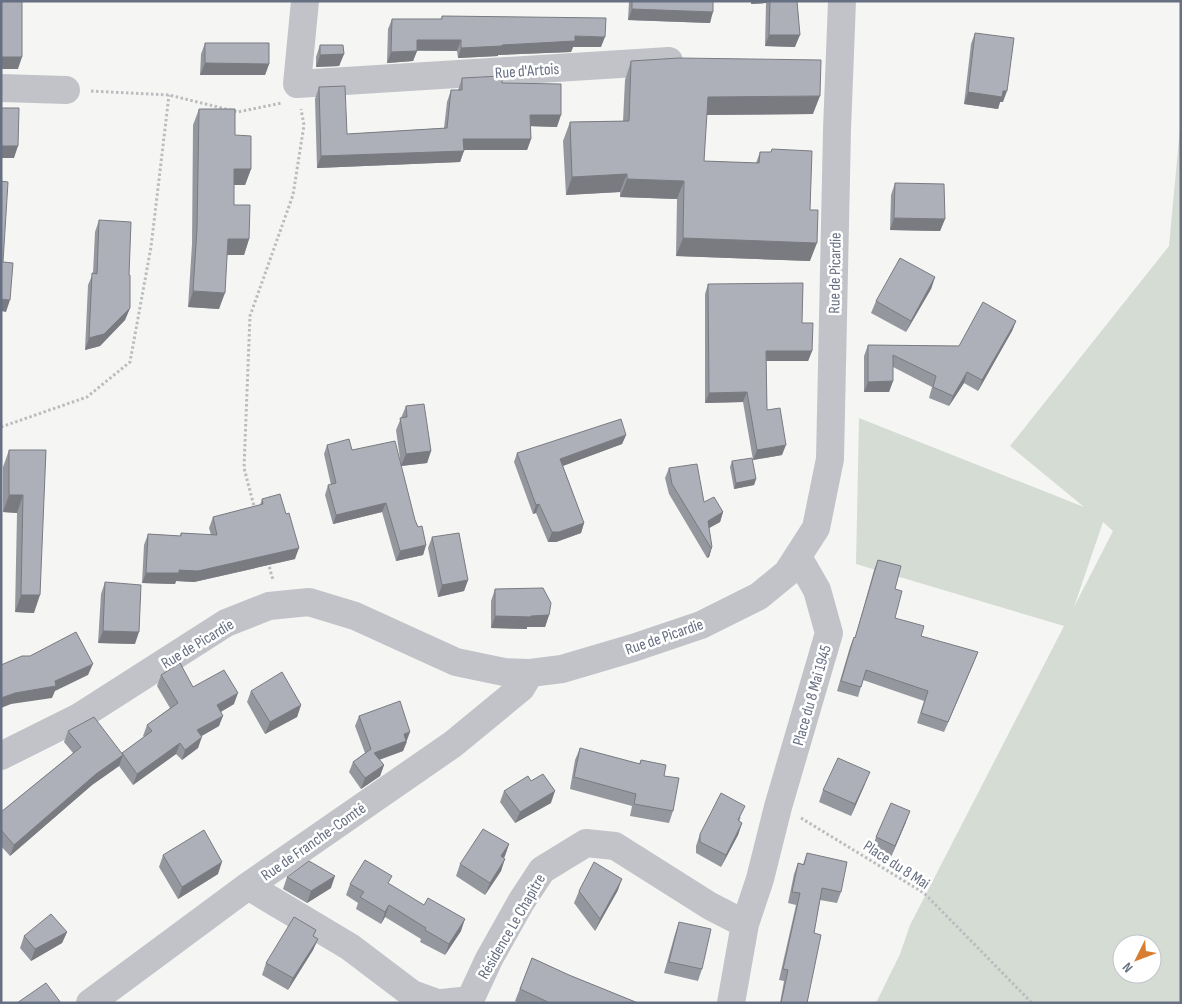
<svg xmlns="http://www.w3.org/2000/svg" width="1182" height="1004" viewBox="0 0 1182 1004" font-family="'Sofia Sans Condensed',sans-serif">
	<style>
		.green { fill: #d5dcd4; fill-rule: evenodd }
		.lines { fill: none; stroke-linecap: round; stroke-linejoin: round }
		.path { stroke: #bbbcbf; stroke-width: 3; stroke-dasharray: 2.5 2.5; stroke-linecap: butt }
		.minor { stroke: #c1c3c8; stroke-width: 28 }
		.wall { fill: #95979e }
		.shaded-wall { fill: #797b81 }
		.building { fill: #adb0b8; stroke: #797b81 }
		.labels { text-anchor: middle; stroke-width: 5; stroke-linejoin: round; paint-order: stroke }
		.street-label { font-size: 16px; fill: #676f82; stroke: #fff }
	</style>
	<rect width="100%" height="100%" fill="#f5f6f3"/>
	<!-- green -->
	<path class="green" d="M1181 118V1003H876L900 954 910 925 1064 626 856 564 859 418 1084 507 1010 446 1169 246ZM1103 522 1113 531 1074 607ZM1122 944H1152V974H1122Z"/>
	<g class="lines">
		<!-- path -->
		<path class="path" d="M91 91 169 95 238 112 282 103
			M1 427 87 397 130 362 151 247 169 95
			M255 510 244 468 250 316 293 195 304 125 301 109
			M268 562 273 580
			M801 818 924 893 1032 1003"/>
		<!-- minor -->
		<path class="minor" d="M305 1 297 84 669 61
			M1 88 66 90
			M1 756 79 717 226 623 269 606 309 602 355 616 456 662 504 672 530 673 562 669 633 648 701 625 759 596 787 573 816 528 830 459 837 130 842 1
			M248 886 350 947 412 994 437 1003
			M90 1003 248 886 453 744 521 688 530 673
			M442 1003 470 1000 489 959 521 902 542 870 586 843 615 846 710 906 745 924
			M731 1003 745 924 760 879 778 807 829 633 817 590 798 557"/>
	</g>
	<!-- wall -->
	<path class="wall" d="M629 1H713L710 23 628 20Z
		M751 1H797L795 47 765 46 766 3 751 4Z
		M442 16 601 47H573L571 52 498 55V56L458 58 457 51H417L413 61 387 63 388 29 392 19H441Z
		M975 33 1003 102H1000L998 109 964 104 971 44Z
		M205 43 269 64 265 75H200L201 54Z
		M320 45 344 54 339 66 316 67V57Z
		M631 61 813 114 706 115 704 161 756 163 760 152H771L772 149 810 210V261L676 256 677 199 620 197V192L566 195 563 141 570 122 623 121 625 80Z
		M462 78 502 83 557 127 531 126V139L527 150H464L460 162 317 168 315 99 319 87 347 134 444 128 447 102 451 90H458Z
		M199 109 235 135 251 169 245 185H234V205L249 239 244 255H227L219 309 188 307 192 244 193 125Z
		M895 183 945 219 940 231 890 230 891 195Z
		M99 220 129 275 130 308 125 320 100 346 85 350 88 285 93 273 95 232Z
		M935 277 931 289 906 332 871 313 876 301Z
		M708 284 802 323 812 351 808 361H766L767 410 782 455 753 460 743 402 705 403V294Z
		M1016 321 1012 331 978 391 964 383 949 406 929 398 932 387 893 367V381L889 392H864V356L868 345 959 346Z
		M406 406 431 451 427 463 401 466 396 430Z
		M626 435 622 444 563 466 584 523 581 533 556 542H548L536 513 533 514 514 462 517 453Z
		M327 445 352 450 415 520 426 545 423 555 396 561 382 512 333 524 325 495 328 485H331L324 454Z
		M9 450H46L34 613 15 612 17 513 3 512V467Z
		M732 461 756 479 754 485 734 489 730 467Z
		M669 468 704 502 723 512 720 522 709 528 712 547 709 557 707 558 669 494 665 478Z
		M262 499 295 559 194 582 176 581 175 584 142 583 144 545 148 534 180 536 181 533 211 535 209 528 213 517 260 505Z
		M432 537 468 580 464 591 438 597 428 548Z
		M878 560 895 589V618L921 636 974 662 944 732 917 723 924 701 863 680 858 697 837 691 850 647 854 637 855 638 874 570Z
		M105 582 135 644 98 643 101 594Z
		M495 589 549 615 545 627H527V629L491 628V601Z
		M161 675 193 687 234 704 221 712 219 726 201 736 198 748 182 760 176 754 133 785 119 766 92 785 10 856 1 846V812L73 753 64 742 68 731 122 753 144 737 143 736 147 725 170 708 157 686Z
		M251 691 301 705 297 717 265 734 247 702Z
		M359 716 407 742 403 751 379 760 384 765 380 776 361 789 349 772 353 762 365 753 355 726Z
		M580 748 639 764 641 760 664 776 673 811 669 823 630 816 632 806 570 789 575 760Z
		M531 781 551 803 515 823 500 802 504 791Z
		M865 784 851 816 819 802 823 790Z
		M741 817 739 821 742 823 738 835 721 867 696 853V846L700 834Z
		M906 822 891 857 872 849 876 837Z
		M509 844 504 858 501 871 485 895 456 876 460 864Z
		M807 853 841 892 837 903 820 900 814 933 807 1003H780L784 981 779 980 796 905 788 903 794 874 798 863 803 864Z
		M163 855 218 874 178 899 159 867Z
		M287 877 331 888 307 903 283 889Z
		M350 884H389L461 931 445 955 420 942 421 939 385 917 381 924 356 909 358 903 346 895Z
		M618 890 595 931 574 903 579 891Z
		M679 922 702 969 698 981 664 973 675 934Z
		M67 932 62 943 31 961 20 948 24 936Z
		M314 936 318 939 313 950 288 990 262 975 266 963Z
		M532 958 569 975 638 1003H519L515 1001Z"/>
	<!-- shaded-wall -->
	<path class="shaded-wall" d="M752 1H767L766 3 751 4Z
		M632 9 713 12 710 23 628 20Z
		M769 35H800L795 47 765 46Z
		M575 36 605 37 601 47H573L571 52 498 55V56L458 58 461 48Z
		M417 40H461L457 51 413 50Z
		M417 51 413 61 387 63 391 52Z
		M344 54 339 66 316 67 320 55Z
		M1 57H22L18 69H1Z
		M205 63 269 64 265 75H200Z
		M1007 91 1003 102H1000L998 109 964 104 968 92Z
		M820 96 813 114 701 115 708 97Z
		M530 115H561L557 127 526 126Z
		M463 139H531L527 150H459Z
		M1 146H18L14 158H1Z
		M464 151 460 162 317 168 321 156Z
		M234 169H251L245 185H228Z
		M627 174 620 192 566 195 572 177Z
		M627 179 684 181 677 199 620 197Z
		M894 218 945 219 940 231 890 230Z
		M683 238 817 243 810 261 676 256Z
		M228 239H249L244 255H222Z
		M935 277 931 289 906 332 911 321Z
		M193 291 225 293 219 309 188 307Z
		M1 299 10 300 6 312 1 311Z
		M130 308 125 320 100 346 85 350 89 338Z
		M1016 321 1012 331 978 391 982 380Z
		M766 351H812L808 361H763Z
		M967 372 964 383 949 406 953 396Z
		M893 381 889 392H864L868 382Z
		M747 392 743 402 705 403 709 393Z
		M626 435 622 444 557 468 560 459Z
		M786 445 782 455 753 460 757 450Z
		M431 451 427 463 401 466 406 454Z
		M756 479 754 485 734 489 736 483Z
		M9 495H23L17 513 3 512Z
		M386 503 382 512 333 524 336 515Z
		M539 504 536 513 533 514 536 505Z
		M723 512 720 522 704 531 708 521Z
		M584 523 581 533 556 542H548L552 532Z
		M426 545 423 555 396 561 400 551Z
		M712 547 709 557 707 558 711 548Z
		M299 548 295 559 194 582 176 581 175 584 142 583 146 573 179 570Z
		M468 580 464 591 438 597 442 585Z
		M21 595H40L34 613 15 612Z
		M549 615 545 627H527V629L491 628 495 616Z
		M103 631 139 632 135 644 98 643Z
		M978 652 974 662 944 732 948 722Z
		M93 664 88 675 55 691 52 698 11 704 1 708V698L15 693 55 681Z
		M238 693 234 704 213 716 217 705Z
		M301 705 297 717 265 734 270 722Z
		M223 716 219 726 193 741 197 730Z
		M410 732 403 751 370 763 374 753 404 734Z
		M202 737 198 748 182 760 185 750Z
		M180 743 176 754 133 785 137 774Z
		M123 755 119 766 92 785 10 856 14 845 96 774Z
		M384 765 380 776 361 789 365 778Z
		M870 772 865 784 851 816 855 804Z
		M555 791 551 803 515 823 520 812Z
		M910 811 906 822 891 857 895 846Z
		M742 823 738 835 721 867 726 855Z
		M509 844 505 856 497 868 501 856Z
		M505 859 501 871 485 895 490 883Z
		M222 862 218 874 178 899 182 887Z
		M335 876 331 888 307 903 311 891Z
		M622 879 618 890 595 931 600 919Z
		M389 905 385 917 381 924 385 912Z
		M465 919 461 931 445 955 449 944Z
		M67 932 62 943 31 961 35 949Z
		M318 939 313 950 288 990 293 978Z"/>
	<!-- building -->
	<path class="building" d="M1 1H22V57H1Z
		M632 1H713V12L632 9Z
		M770 1H797L800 35H769Z
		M442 16 606 18 605 37 575 36V41L502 45V46L461 48V40H417V51L391 52 392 19H442Z
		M975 33 1014 38 1007 91H1003L1002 97 968 92Z
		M205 43H269V64L205 63Z
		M320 45H343L344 54 320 55Z
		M679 58 821 60 820 96 708 97 704 161 759 163 760 152H771L772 149 812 151 810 210H818L817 243 683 238 684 181 627 179V174L572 177 570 122 629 121 631 61Z
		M502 76V83L561 84V115H530L531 139H463L464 151 321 156 319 87 345 86 347 134 447 128 451 90H462V78Z
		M1 108H19L18 146H1Z
		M199 109H235V135L251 136V169H234V205H250L249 239H228L225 293 193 291 197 228Z
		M1 181 8 182 3 262 13 263 10 300 1 299Z
		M895 183 944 184 945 219 894 218Z
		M99 220 131 222 129 275H130V308L104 334 89 338 92 273 97 274Z
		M900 258 935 277 911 321 876 301Z
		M803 283 802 323H813L812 351H766L767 410 780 408 786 445 757 450 747 392 709 393 708 284Z
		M983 302 1016 321 982 380 967 372 953 396 933 387 936 376 893 355V381L868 382V345L959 346Z
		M424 404 431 451 406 454 400 418 407 417 406 406Z
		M621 419 626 435 560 459 584 523 559 532H552L539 504 536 505 517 453Z
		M349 439 352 450 395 441 415 520 418 527 422 526 426 545 400 551 386 503 336 515 328 485 336 483 327 445Z
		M9 450H46L40 595H21L23 495H9Z
		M752 458 756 479 736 483 732 461Z
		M697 464 704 502 714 497 723 512 708 521 712 547 711 548 672 484 669 468Z
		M280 494 286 514 289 513 299 548 198 571 179 570V573H146L148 534 181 536V533L217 535 213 517 263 504 262 499Z
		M459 533 468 580 442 585 432 537Z
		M878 560 901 566 895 589 902 591 895 618 924 626 921 636 978 652 948 722 921 713 928 691 866 670 861 687 841 681 854 637 855 638Z
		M105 582 141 585 139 632 103 631Z
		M543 588 551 603 549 615 531 616V617L495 616V589Z
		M76 632 93 664 55 681 56 686 15 693 1 698V665L22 656H30Z
		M180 663 193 687 224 670 238 693 217 705 223 716 197 730 202 737 185 750 180 743 137 774 122 753 152 731 147 725 178 703 161 675Z
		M282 672 301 705 270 722 251 691Z
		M400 701 410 732 404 734 406 741 374 753 384 765 365 778 353 762 371 749 359 716Z
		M94 717 123 755 96 774 14 845 1 830V812L81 747 68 731Z
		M580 748 640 764 641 760 666 765 664 776 679 778 673 811 634 804 636 794 574 777Z
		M838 758 870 772 855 804 823 790Z
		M543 774 555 791 520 812 504 791 528 776 531 781Z
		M721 793 745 806 738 820 742 823 726 855 700 842V834Z
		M891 803 910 811 895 846 876 837Z
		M483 829 509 844 501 856 505 859 490 883 460 864Z
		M204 830 222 862 182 887 163 855Z
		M807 853 847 862 841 892 822 888 814 933 821 935 807 1003H781L788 970 783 969 800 893 792 892 798 863 804 865Z
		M365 860 392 876 388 883 424 905 428 898 465 919 449 944 425 930 426 928 389 905 385 912 360 897 364 892 350 884Z
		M309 861 335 876 311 891 287 877Z
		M594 862 622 879 600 919 579 891Z
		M51 914 67 932 35 949 24 936Z
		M294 917 316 930 313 936 318 939 293 978 266 963Z
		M679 922 711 929 702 969 669 962Z
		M532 958 569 975 638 1003H550L520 989Z
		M46 983 61 1003H17Z"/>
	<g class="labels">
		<!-- street labels -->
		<g class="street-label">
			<text transform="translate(527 70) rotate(-4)" y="6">Rue d'Artois</text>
			<text transform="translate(834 273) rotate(-89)" y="6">Rue de Picardie</text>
			<text transform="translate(664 636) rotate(-19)" y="6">Rue de Picardie</text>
			<text transform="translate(197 643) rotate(-31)" y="6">Rue de Picardie</text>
			<text transform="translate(811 695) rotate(-74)" y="6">Place du 8 Mai 1945</text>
			<text transform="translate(313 841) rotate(-35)" y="6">Rue de Franche-Comté</text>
			<text transform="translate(897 864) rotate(33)" y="6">Place du 8 Mai</text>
			<text transform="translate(511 926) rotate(-60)" y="6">Résidence Le Chapitre</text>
		</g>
	</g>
	<!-- border -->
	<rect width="1182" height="1004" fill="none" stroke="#676f82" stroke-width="5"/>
	<!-- north arrow -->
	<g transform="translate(1137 959) rotate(228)"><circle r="24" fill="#ffffff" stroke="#c2c5cd"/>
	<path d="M0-4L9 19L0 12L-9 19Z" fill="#d77e32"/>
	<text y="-8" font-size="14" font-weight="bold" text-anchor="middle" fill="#676f82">N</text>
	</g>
</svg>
